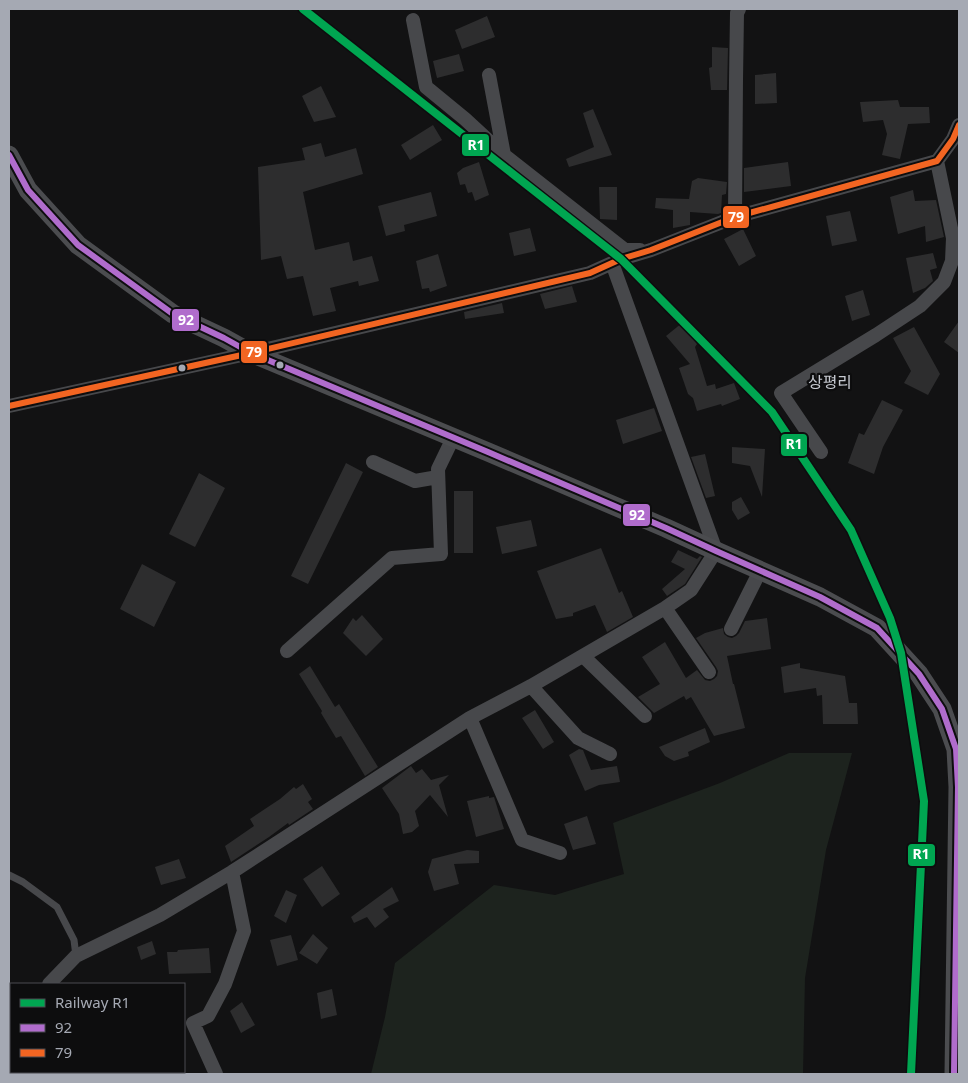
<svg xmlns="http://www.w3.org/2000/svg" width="968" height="1083" viewBox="0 0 968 1083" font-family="'Noto Sans','Noto Sans KR',sans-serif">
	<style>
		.green { fill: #1d231e }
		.building { fill: #2d2d2e }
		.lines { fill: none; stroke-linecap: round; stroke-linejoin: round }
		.lane { stroke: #47484b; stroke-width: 7 }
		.street { stroke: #47484b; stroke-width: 14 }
		.secondary { stroke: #4b4c4f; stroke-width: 19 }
		.bus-1-casing { stroke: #0d0d0e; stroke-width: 10 }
		.bus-2-casing { stroke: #0d0d0e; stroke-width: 10 }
		.bus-1 { stroke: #b06ccc; stroke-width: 6 }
		.bus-2 { stroke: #f26522; stroke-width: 6 }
		.rail-1-casing { stroke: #0d0d0e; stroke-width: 11 }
		.rail-1 { stroke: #00a651; stroke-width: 8 }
		.bus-dot { fill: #a5a9b3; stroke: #0d0d0e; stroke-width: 2 }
		.labels { text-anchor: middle; stroke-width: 4.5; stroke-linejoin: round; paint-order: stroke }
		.quarter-label { font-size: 16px; fill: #c5c8cf; stroke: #0d0d0e }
		.line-badge { stroke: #0d0d0e; stroke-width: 2 }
		.badge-label { font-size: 14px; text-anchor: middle; font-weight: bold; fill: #fff }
	</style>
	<rect width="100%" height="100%" fill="#121213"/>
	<!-- green -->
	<path class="green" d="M789 753H852L826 850 805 978 803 1074H371L385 1017 395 963 494 885 555 895 624 874 613 823 720 783Z"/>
	<!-- building -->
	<path class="building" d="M487 16 495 37 462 49 455 30Z
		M712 47 728 48 727 90H711L709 68 712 67Z
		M459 54 464 71 437 78 433 61Z
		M776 73 777 103 755 104V75Z
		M321 86 336 117 314 122 302 96Z
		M898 100 900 107H929L930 123 908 124 900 159 882 155 887 134 883 120 863 122 860 102Z
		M593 109 612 155 569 167 566 159 594 147 583 113Z
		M433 125 442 140 410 160 401 145Z
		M321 143 325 157 356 148 363 174 303 192 315 250 349 242 353 261 372 256 379 281 359 286 358 281 330 288 336 311 313 316 303 276 287 279 281 256 261 260 258 167 305 160 302 148Z
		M479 162 489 195 475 201 472 192 468 193 465 184 460 185 457 173 463 168Z
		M788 162 791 186 744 192V168Z
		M698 178 727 182 726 194 722 195 721 213 718 214 690 212V225L673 228V210L655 208 656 198 689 199 692 181Z
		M599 187H617V220L600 219Z
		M913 190 915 201 936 200 944 237 926 242 925 226 898 234 890 197Z
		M431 192 437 216 404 225 405 231 386 236 378 206Z
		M850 211 857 241 832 246 826 216Z
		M530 228 536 251 514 256 509 233Z
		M743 229 756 256 739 266 724 239Z
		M933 253 937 268 930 270 933 281 925 288 913 293 906 258Z
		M438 254 447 286 430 292 429 288 422 289 416 261Z
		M572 286 577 302 545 309 540 294Z
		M863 290 870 315 852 321 845 296Z
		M502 303 504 313 465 319 464 312Z
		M959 321V353L944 342Z
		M682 323 697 344 695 347 707 386 715 384 716 389 734 383 740 399 722 406 721 404 697 411 693 398 688 394 679 368 690 364 666 336Z
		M914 327 940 374 928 395 904 383 911 371 893 338Z
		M882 400 903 410 883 447 874 474 848 463 859 433 864 435Z
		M654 408 662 431 623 444 616 420Z
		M732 447 765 449 762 497 750 466 732 463Z
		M705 454 715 496 706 498 691 457Z
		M346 463 363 472 308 584 291 576Z
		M199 473 225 488 195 547 169 534Z
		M454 491H473V553H454Z
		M741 497 750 513 738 520 732 510V502Z
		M531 520 537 546 502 554 496 527Z
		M601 548 619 593 622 591 633 617 607 632 595 605 573 613V616L556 619 537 571Z
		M678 550 697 559 700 556 702 557 685 584 667 596 662 589 685 569 671 562Z
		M142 564 176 582 154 627 120 609Z
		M362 615 383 639 366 656 343 633 353 618 356 621Z
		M767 618 771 649 727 656 733 684H734L745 728 714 736 691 697 686 700 684 696 654 713 638 697 660 684 642 657 665 642 686 678 697 670 705 680 710 681 714 679 717 676 718 671 716 667 696 638 705 633 723 628 724 634 728 637 732 638 736 636 739 633 745 621Z
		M800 663V668L845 676 849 703H857L858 724H823L822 695 817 696 816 688 784 693 781 667Z
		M310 666 335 707 339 704 378 767 365 776 341 736 336 738 321 713 322 711 299 674Z
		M535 710 554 742 543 749 522 718Z
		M705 728 710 742 688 752 689 756 674 761 665 756 659 747Z
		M579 749 583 750 591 770 617 766 620 782 599 785 585 791 569 755Z
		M411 766 416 773 422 769 431 780 449 775 439 785 448 817 430 795 415 811 419 826 412 832 403 834 399 814 382 788Z
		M303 784 312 799 308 802 313 809 289 825 288 823 269 837 231 862 225 846 254 826 250 819 280 799 294 787 296 789Z
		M489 796V798L494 797 504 829 476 837 467 801Z
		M587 816 596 844 573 850 564 824Z
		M467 850 479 851V863L454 864 459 884 434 891 428 872 432 859Z
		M179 859 186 878 161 885 155 867Z
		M322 866 340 894 322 907 303 879Z
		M392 887 399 901 383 909 389 917 375 928 367 917 354 923 351 917Z
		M286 890 297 895 286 923 274 916Z
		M313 934 328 948 317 964 299 953Z
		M291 935 298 960 277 966 270 940Z
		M152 941 156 954 141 960 137 947Z
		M209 948 211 973 169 974 167 952H177L178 950Z
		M332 989 337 1015 321 1019 317 993Z
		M242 1002 255 1025 241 1033 230 1011Z"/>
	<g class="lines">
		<!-- lane -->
		<path class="lane" d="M9 875 23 882 57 907 74 940 76 956"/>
		<!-- street -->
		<path class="street" d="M413 20 426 87 465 119 504 155 625 250H640
			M489 75 504 155
			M735 217 736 80 737 13 739 9
			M9 406 251 353 590 273 621 259 651 250 735 217 937 161 953 139 959 125
			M821 452 781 393 876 335 920 306 944 282 952 261 953 238 937 161
			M373 462 415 481 438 477
			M665 608 709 672
			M731 629 760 571
			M287 651 392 558 441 554 438 469 453 438
			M583 656 645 716
			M531 686 578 738 610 754
			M470 718 522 840 560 853
			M49 984 76 956 160 915 232 872 470 718 531 686 665 608 691 590 716 551 612 263
			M9 1060 11 1057
			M216 1074 193 1023 208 1016 225 984 244 931 232 872"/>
		<!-- secondary -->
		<path class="secondary" d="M9 155 28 190 78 245 173 314 224 338 251 353 488 452 666 528 716 551 820 597 877 628 919 674 942 709 956 749 958 787 954 1074"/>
		<!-- bus-1 casing -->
		<g class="bus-1-casing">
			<path id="bus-1" d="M9 155 28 190 78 245 173 314 224 338 251 353 488 452 666 528 716 551 820 597 877 628 919 674 942 709 956 749 958 787 954 1074"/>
		</g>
		<!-- bus-2 casing -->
		<g class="bus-2-casing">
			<path id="bus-2" d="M9 406 251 353 590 273 621 259 651 250 735 217 937 161 953 139 959 125"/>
		</g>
		<!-- bus-1 -->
		<use href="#bus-1" class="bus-1"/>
		<!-- bus-2 -->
		<use href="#bus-2" class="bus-2"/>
		<!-- rail-1 casing -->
		<g class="rail-1-casing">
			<path id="rail-1" d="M303 9 621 259 772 412 851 530 890 618 901 653 924 801 911 1074"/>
		</g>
		<!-- rail-1 -->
		<use href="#rail-1" class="rail-1"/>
	</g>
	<!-- markers -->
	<g class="bus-dot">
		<circle cx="280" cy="365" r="4.5"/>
		<circle cx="182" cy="368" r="4.5"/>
	</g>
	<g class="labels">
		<!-- quarter labels -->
		<g class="quarter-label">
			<text x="830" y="388">상평리</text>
		</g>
	</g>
	<g class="line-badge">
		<rect x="461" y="133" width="29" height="24" rx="5" fill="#00a651"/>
		<rect x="722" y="205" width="28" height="24" rx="5" fill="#f26522"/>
		<rect x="171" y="308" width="29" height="24" rx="5" fill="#b06ccc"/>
		<rect x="240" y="340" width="28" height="24" rx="5" fill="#f26522"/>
		<rect x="780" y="433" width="28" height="24" rx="5" fill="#00a651"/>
		<rect x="622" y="503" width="29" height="24" rx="5" fill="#b06ccc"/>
		<rect x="907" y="843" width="29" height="24" rx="5" fill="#00a651"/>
	</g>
	<g class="badge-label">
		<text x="476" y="150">R1</text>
		<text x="736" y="222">79</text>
		<text x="186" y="325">92</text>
		<text x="254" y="357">79</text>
		<text x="794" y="449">R1</text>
		<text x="637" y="520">92</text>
		<text x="921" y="859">R1</text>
	</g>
	<!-- border -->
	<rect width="968" height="1083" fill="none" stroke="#a5a9b3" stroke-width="20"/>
	<!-- legend -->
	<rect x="10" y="983" width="175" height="90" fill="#0d0d0e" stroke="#4a4b50"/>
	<rect x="20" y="999" width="25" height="8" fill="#00a651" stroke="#4a4b50"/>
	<text x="55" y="1008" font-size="15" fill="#a5a9b3">Railway R1</text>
	<rect x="20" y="1024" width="25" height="8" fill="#b06ccc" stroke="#4a4b50"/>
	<text x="55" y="1033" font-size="15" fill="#a5a9b3">92</text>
	<rect x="20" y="1049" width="25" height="8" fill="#f26522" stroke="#4a4b50"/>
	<text x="55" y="1058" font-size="15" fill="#a5a9b3">79</text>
</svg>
